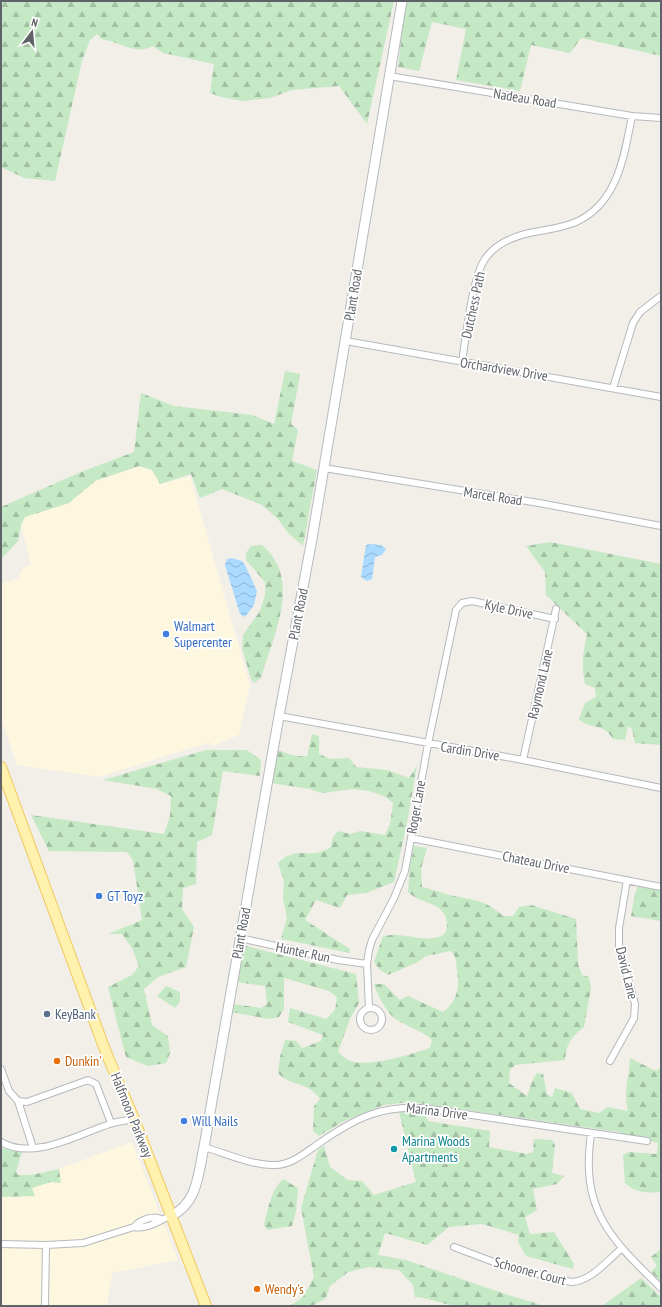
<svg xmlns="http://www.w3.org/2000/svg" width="662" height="1307" viewBox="0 0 662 1307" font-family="'PT Sans Narrow',sans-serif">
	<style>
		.commercial { fill: #fef7e0 }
		.forest { fill: url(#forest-firs) }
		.water { fill: url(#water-waves) }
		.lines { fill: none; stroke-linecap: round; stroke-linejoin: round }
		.street-casing { stroke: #b5b8bc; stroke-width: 8 }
		.secondary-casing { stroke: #b6babf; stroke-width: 11 }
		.primary-casing { stroke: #f2c960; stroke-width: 12 }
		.street { stroke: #fff; stroke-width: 6 }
		.secondary { stroke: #fff; stroke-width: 9 }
		.primary { stroke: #fff2af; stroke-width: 10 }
		.shop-dot { fill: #3f7fe0; stroke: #fff; stroke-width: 1.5 }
		.service-dot { fill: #5c6f8a; stroke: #fff; stroke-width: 1.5 }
		.food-dot { fill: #e8710a; stroke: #fff; stroke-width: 1.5 }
		.culture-dot { fill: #0f9aa8; stroke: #fff; stroke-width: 1.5 }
		.labels { text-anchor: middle; stroke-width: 3.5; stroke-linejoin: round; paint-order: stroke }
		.street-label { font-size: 14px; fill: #5f6368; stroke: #fff }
		.shop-label { font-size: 14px; fill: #366cbe; stroke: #fff; text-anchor: start }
		.service-label { font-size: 14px; fill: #4e5e75; stroke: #fff; text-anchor: start }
		.food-label { font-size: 14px; fill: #c56008; stroke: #fff; text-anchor: start }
		.culture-label { font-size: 14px; fill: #0d838f; stroke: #fff; text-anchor: start }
	</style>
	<defs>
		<pattern id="forest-firs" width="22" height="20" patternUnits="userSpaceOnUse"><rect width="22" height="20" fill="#c5e8c5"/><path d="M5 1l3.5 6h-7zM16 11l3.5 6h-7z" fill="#a3c0a4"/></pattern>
		<pattern id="water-waves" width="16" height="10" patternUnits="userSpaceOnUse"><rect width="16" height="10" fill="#aadaff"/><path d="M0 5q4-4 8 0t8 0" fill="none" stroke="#8eb4d2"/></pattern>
	</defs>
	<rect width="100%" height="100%" fill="#f1efe8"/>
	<!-- commercial -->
	<path class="commercial" d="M139 466 152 470 161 484 190 476 250 685 239 735 212 746 210 742 99 777 17 765 1 718V584L17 579 24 567 31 565 21 525 25 517 68 503 95 481Z
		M132 1142 178 1260 112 1273 107 1306H1V1197L34 1196 32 1188 51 1182 60 1183 59 1169Z"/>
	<!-- forest -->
	<path class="forest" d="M1 1H394L367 124 339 86 292 90 270 98 242 101 221 97 210 93 214 64 163 53 153 46C135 56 119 41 101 39L97 34 90 40 82 61 55 181 24 178 1 167Z
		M399 1H661V56L581 38 570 53 531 45 520 91 456 80 466 29 432 22 419 71 398 67 403 23Z
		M285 371 300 374 291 424 298 430 292 461 317 470 303 546 288 533 278 519 262 505 222 489 200 498 191 474 160 484 152 470 139 466 95 481 69 503 25 517 21 525 18 541 1 559V507L81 472 134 452 141 393 174 406 252 415 274 424Z
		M550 542 661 564V745L635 743 632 729 628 726 625 740 613 739C603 722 589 730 579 719L585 703 596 697 595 688 585 684C581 663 583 654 587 634L546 595 545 572 526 546Z
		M262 545C266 549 271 553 274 559 296 592 271 643 261 678L254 683 251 679 242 648 243 635 260 611 265 595V582L246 560V553L251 546Z
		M312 734 319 736V754L330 759 349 758 356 767 387 770 409 778 417 766 407 823 394 882 366 893 347 895 340 908 316 900 305 920 350 949V953L281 939 287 918 283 898 284 881 278 863C298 844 310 861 331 847L333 837 338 831 351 834 360 831 385 835 390 824 393 803 384 796 369 791 353 789 322 793 310 789 271 783 277 750 292 755 307 757Z
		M206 750H247L261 760 260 776 223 771 212 835 197 842 196 884 183 888 182 909 194 927 186 967 158 977 144 989 152 1025 168 1036 170 1053 166 1063 148 1066 126 1057 108 987 132 975 139 966 132 948 122 934H108L142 920 133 860 127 852 49 851 31 815 164 834 170 816 171 796 157 789 103 780Z
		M414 846 427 848 421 869 422 887C431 889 440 892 449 895 472 900 485 899 503 916H513L519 907 531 905 576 919 578 964 582 975 589 977 591 988 584 1027C571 1037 566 1044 565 1060L515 1065 510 1070 509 1083 527 1096 533 1079 537 1073 543 1074 547 1094 552 1097 555 1088 572 1093 580 1109 599 1113 608 1107 628 1111C623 1090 629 1079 630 1058L656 1071 661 1067V1192C647 1193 636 1193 625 1183L623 1155 629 1152 655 1154 657 1153 658 1143 651 1141 648 1137 626 1135 619 1132 410 1102 384 1105 342 1122 319 1136 313 1131 314 1106 320 1099C308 1081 291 1087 278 1073L280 1057 285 1040 296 1041 302 1048 321 1041 323 1035 288 1022 290 1008 326 1019 335 1010 337 997 329 991 284 978V1009L279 1017 269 1019 231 1012 233 1004 261 1008 267 1004 265 986 236 982 242 945 356 974 359 1003 350 1019 338 1052C341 1055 345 1058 348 1060 366 1069 412 1054 430 1048L432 1040C421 1030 410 1028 397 1020 388 1015 377 995 374 984H384L400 1000 408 996 443 1012C457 1002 460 987 457 971 456 962 457 957 451 951L426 956 418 962 388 975 379 969 374 962 383 936C387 936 392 934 396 935 408 935 447 947 447 926 447 920 445 913 440 909 430 901 417 901 408 892L410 867Z
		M638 886 661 890V921L631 916C633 907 634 892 638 886Z
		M166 986 180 992V1002L175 1008 157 996Z
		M399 1112 425 1113 428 1121 490 1131 489 1147 527 1154 533 1152 534 1139 552 1140 555 1145 552 1173 564 1176 557 1184 533 1189 537 1210 525 1217 530 1234 554 1232 574 1264 573 1269 526 1256 518 1242 519 1235 482 1224 449 1227 427 1245 385 1233 378 1255 406 1260 505 1294 539 1304 540 1306C513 1306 484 1307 457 1306 442 1304 430 1298 415 1297L413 1285 399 1270 369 1267 348 1272 330 1286 326 1298 312 1306H290L303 1297 314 1277 301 1208 318 1150 324 1146 330 1167 348 1180 362 1181 374 1195 416 1182Z
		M1 1148 22 1152 16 1172 18 1175H31L59 1169 61 1183 51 1182 32 1188 35 1196 1 1197Z
		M283 1179 298 1188 296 1211 292 1226 267 1230 264 1225C268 1209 271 1190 283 1179Z
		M661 1249V1282L651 1272 657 1266 651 1257Z
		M641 1278 661 1297V1306H602Z"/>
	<!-- water -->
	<path class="water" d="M370 544 381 545 386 549 382 555 375 557 372 579 367 581 361 577 366 545Z
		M232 558 242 561 245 565 257 591 254 605 245 617 240 614 225 565 227 559Z"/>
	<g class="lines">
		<!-- street casing -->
		<g class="street-casing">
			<path id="street" d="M389 76 632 116 661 118
				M346 341 661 397
				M462 362C466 337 472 278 485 259 495 244 512 237 529 233 545 230 562 228 576 222 618 203 624 156 632 116
				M613 388 633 323 640 312 661 296
				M324 468 539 503 661 526
				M279 716 523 760 661 788
				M523 760 556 609
				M411 838 661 887
				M240 938 338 960 367 964
				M369 1008 367 964 369 950 372 940 394 898 405 871 428 744 456 610 462 603 472 601 555 619
				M360 1019a11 11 0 1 1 22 0a11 11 0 1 1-22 0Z
				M610 1061 634 1018 635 1004 619 946V928L627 880
				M1 1069 9 1091 18 1101 33 1148
				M18 1101 27 1102 88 1080 96 1084 111 1123
				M591 1134C580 1210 610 1238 661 1288
				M1 1142C34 1161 78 1134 110 1124 118 1121 126 1121 134 1119
				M204 1147C225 1153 253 1166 275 1165 291 1165 305 1153 318 1144 355 1118 384 1103 431 1109L647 1141
				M134 1227C140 1220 153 1215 161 1219
				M1 1244 46 1245 45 1306
				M46 1245 83 1243 134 1227C148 1230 159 1220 171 1216
				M454 1247 499 1264 571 1282C590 1282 607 1261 621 1249"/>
		</g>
		<!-- secondary casing -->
		<g class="secondary-casing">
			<path id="secondary" d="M171 1216C198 1203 198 1174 204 1147L279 716 312 539 402 1"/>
		</g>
		<!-- primary casing -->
		<g class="primary-casing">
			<path id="primary" d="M1 767 105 1050 134 1119 206 1306"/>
		</g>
		<!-- street -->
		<use href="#street" class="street"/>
		<!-- secondary -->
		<use href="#secondary" class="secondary"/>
		<!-- primary -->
		<use href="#primary" class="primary"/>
	</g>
	<!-- markers -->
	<g class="shop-dot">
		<circle cx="166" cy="634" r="4"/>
		<circle cx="99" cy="896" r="4"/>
		<circle cx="184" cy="1121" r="4"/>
	</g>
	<circle class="service-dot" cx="47" cy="1014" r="4"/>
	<g class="food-dot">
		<circle cx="57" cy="1061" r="4"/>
		<circle cx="257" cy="1289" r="4"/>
	</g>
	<circle class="culture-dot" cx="394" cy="1149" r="4"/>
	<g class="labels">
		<!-- street labels -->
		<g class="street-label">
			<text transform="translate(525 98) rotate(9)" y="5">Nadeau Road</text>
			<text transform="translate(353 295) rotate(-81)" y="5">Plant Road</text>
			<text transform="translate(473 305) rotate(-78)" y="5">Dutchess Path</text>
			<text transform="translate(504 369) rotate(9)" y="5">Orchardview Drive</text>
			<text transform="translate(493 496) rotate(9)" y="5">Marcel Road</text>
			<text transform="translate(509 609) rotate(12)" y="5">Kyle Drive</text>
			<text transform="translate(298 614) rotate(-79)" y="5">Plant Road</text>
			<text transform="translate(540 684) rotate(-77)" y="5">Raymond Lane</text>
			<text transform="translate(470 751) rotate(9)" y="5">Cardin Drive</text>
			<text transform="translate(416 807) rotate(-80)" y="5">Roger Lane</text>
			<text transform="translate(536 862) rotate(11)" y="5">Chateau Drive</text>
			<text transform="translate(241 933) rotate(-80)" y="5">Plant Road</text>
			<text transform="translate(303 952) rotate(12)" y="5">Hunter Run</text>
			<text transform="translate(627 973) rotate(76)" y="5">David Lane</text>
			<text transform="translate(437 1111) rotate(7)" y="5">Marina Drive</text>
			<text transform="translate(132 1115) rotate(68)" y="5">Halfmoon Parkway</text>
			<text transform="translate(530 1271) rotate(15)" y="5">Schooner Court</text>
		</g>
		<!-- shop labels -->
		<g class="shop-label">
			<text x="174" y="631">Walmart<tspan x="174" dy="16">Supercenter</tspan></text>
			<text x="107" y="901">GT Toyz</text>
			<text x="192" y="1126">Will Nails</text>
		</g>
		<!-- service labels -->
		<g class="service-label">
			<text x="55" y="1019">KeyBank</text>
		</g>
		<!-- food labels -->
		<g class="food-label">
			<text x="65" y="1066">Dunkin'</text>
			<text x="265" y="1294">Wendy's</text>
		</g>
		<!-- culture labels -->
		<g class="culture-label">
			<text x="402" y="1146">Marina Woods<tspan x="402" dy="16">Apartments</tspan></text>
		</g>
	</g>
	<!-- border -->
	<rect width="662" height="1307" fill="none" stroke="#5f6368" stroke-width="4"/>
	<!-- north arrow -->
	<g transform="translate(32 32) rotate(16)" stroke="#ffffff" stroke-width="3" paint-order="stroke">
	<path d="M0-3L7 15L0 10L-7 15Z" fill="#5f6368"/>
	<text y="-6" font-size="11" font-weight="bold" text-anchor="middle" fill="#5f6368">N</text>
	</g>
</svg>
